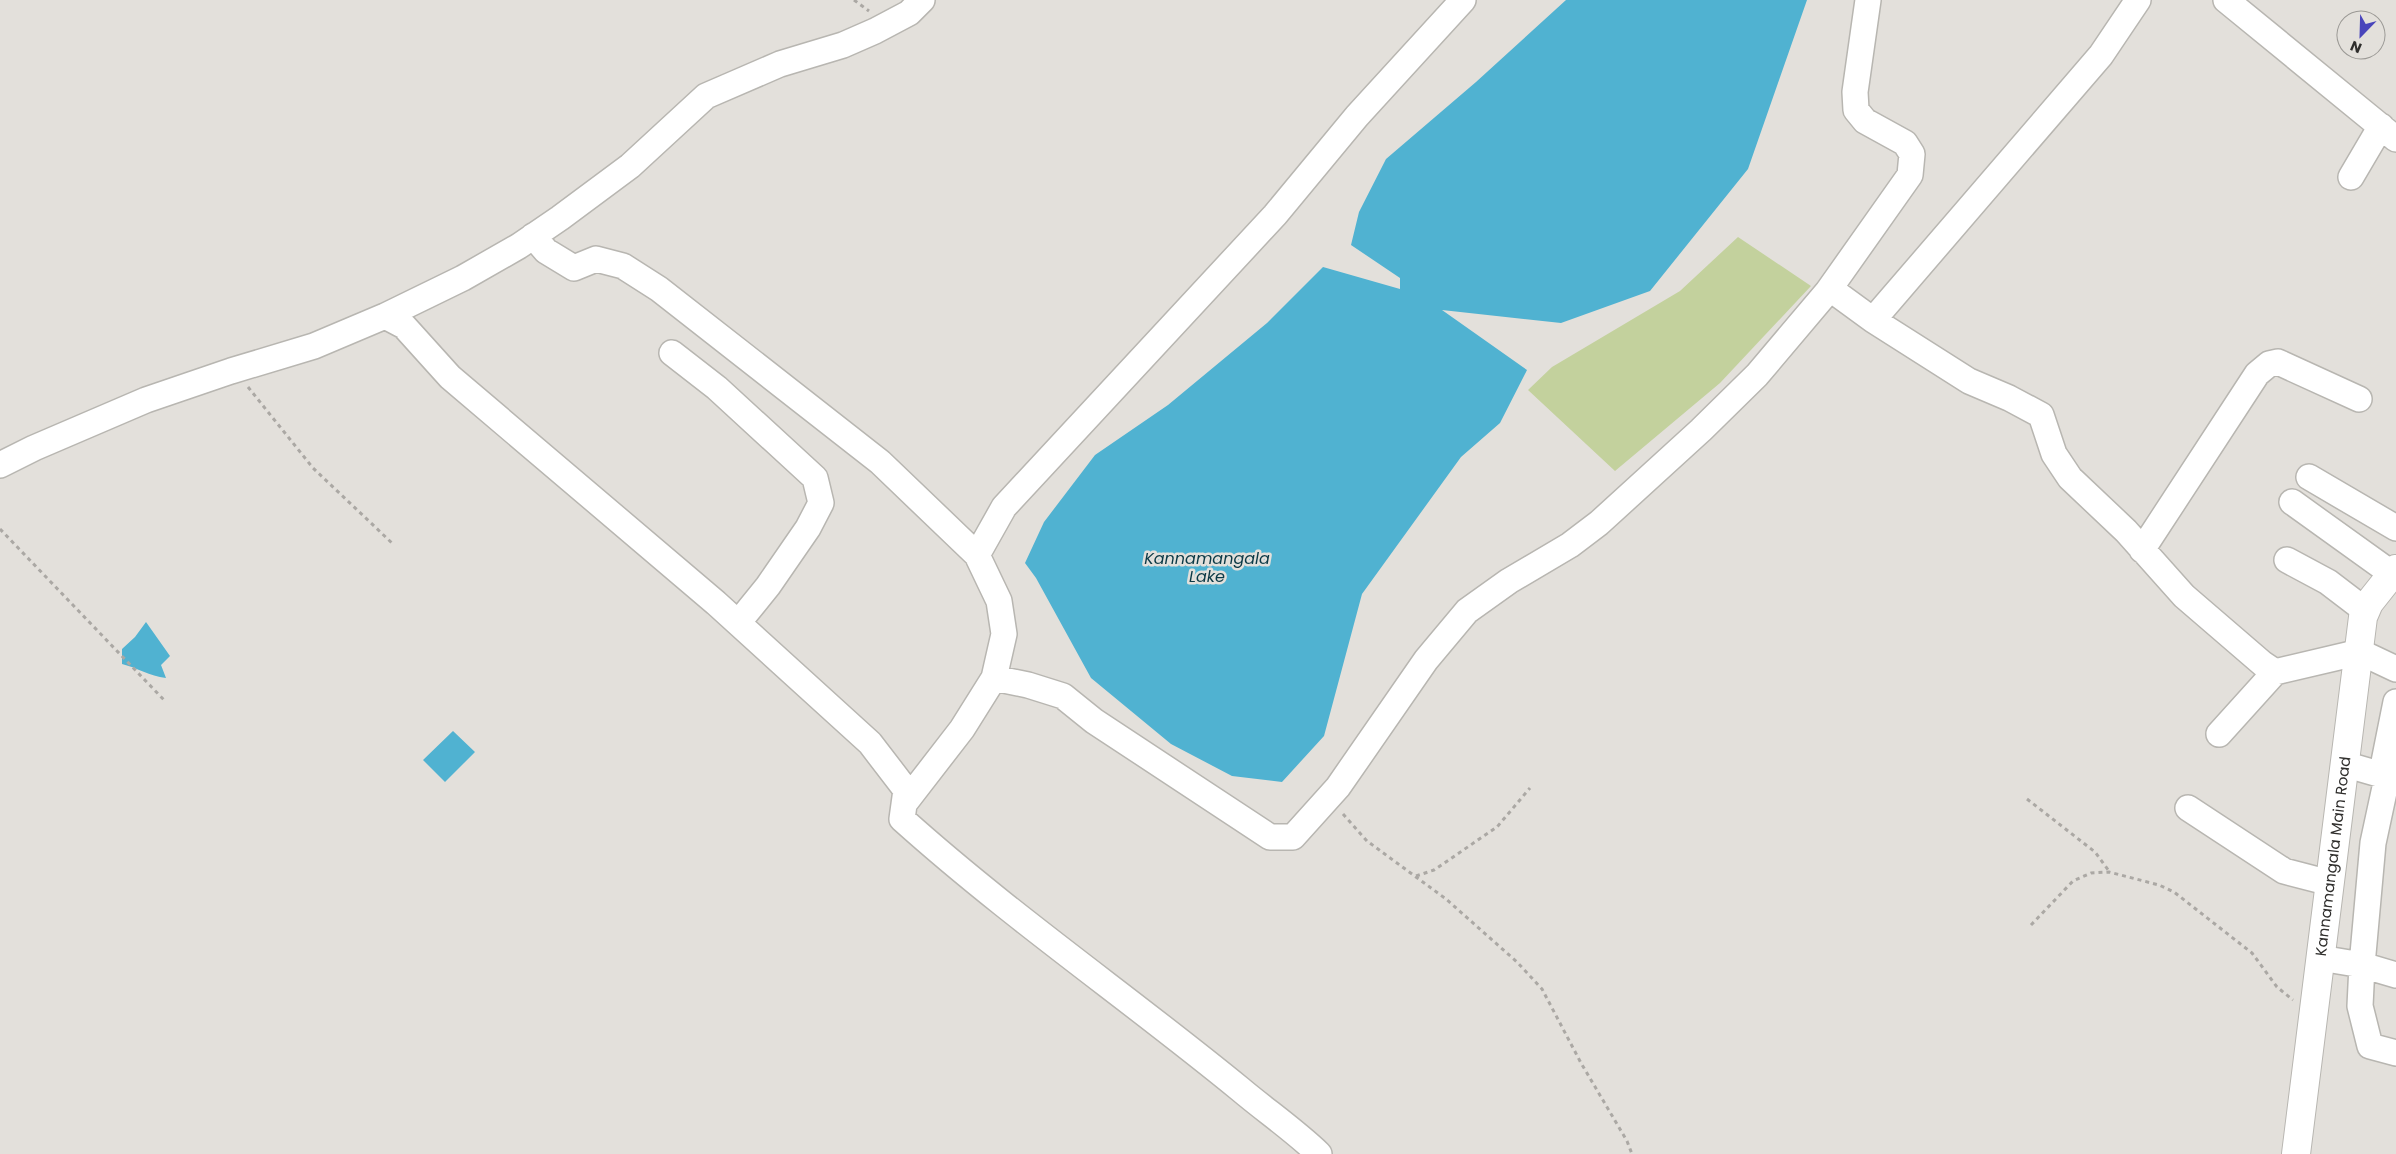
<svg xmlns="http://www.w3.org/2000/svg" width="2396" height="1154" viewBox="0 0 2396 1154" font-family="Poppins,sans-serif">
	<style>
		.green { fill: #c3d19d }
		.water { fill: #50b2d1 }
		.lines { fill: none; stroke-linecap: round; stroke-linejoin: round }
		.minor-casing { stroke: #b8b6b1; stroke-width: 28 }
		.major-casing { stroke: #b8b6b1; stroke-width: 30 }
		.path { stroke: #aba8a4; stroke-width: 3; stroke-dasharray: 4 4; stroke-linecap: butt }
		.minor { stroke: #fff; stroke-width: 25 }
		.major { stroke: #fff; stroke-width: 28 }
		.labels { text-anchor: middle; stroke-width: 5; stroke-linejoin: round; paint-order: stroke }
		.street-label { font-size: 15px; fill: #2f2e2c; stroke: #e3e0db }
		.water-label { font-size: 16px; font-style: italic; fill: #0b3946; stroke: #e3e0db }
	</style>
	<rect width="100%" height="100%" fill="#e3e0db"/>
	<!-- green -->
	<path class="green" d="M1738 237 1811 286 1720 383 1615 471 1528 390 1552 367 1680 291Z"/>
	<!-- water -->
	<path class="water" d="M1566 0H1807L1748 169 1650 291 1561 323 1442 310 1527 370 1500 423 1461 457 1362 594 1324 736 1282 782 1232 776 1171 744 1091 678 1036 578 1025 563 1044 522 1095 455 1168 405 1267 323 1323 267 1400 289V278L1351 245 1359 212 1386 159 1476 82Z
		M146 622 170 656 161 665 166 678C149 676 138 668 122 664V649L135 637Z
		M453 731 475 752 445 782 423 760Z"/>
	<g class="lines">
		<!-- minor casing -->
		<g class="minor-casing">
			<path id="minor" d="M2226 0 2396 139
				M2351 177 2381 126
				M533 236 546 251 574 268 596 259 623 266 659 289 880 462 977 555
				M1828 291 1910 175 1912 154 1905 143 1865 121 1856 110 1855 92 1868 0
				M385 316 404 326 450 377 716 603 870 743 906 790 902 819C1010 916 1129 998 1240 1089 1266 1111 1294 1130 1319 1154
				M1873 320 1969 381 2009 398 2041 415 2054 454 2070 478 2126 531 2184 596 2263 664 2275 672 2360 652 2396 669
				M672 353 717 388 815 478 821 503 808 528 768 586 738 623
				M0 465 34 448 146 400 231 371 314 346 385 316 463 278 519 246 560 218 630 166 706 96 780 64 843 45 875 31 909 13 922 0
				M2309 477 2396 528
				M2292 502 2391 573
				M2142 550 2257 374 2269 364 2278 362 2359 399
				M2287 560 2328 582 2366 611
				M994 678 1028 685 1063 696 1094 721 1270 837H1293L1338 787 1426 660 1467 611 1509 581 1570 545 1599 523 1701 430 1757 375 1828 291 1836 293 1873 320 2101 55 2138 0
				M2396 702 2383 767 2387 778 2373 843 2362 965 2360 1006 2370 1046 2396 1053
				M2219 734 2275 672
				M2344 764 2396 779
				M904 804 962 729 994 678 1004 634 999 601 977 555 1004 507 1275 215 1357 116 1463 0
				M2188 808 2284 871 2330 883
				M2320 958 2362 965 2396 975"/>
		</g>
		<!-- major casing -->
		<g class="major-casing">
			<g id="major">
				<path id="s1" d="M2296 1154 2363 617 2369 603 2396 569"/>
			</g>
		</g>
		<!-- path -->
		<path class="path" d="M854 0 869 11
			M248 387 313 468 393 544
			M0 529 164 700
			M2027 799 2095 852 2109 871
			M1343 814 1367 841 1446 899 1517 962 1542 989 1581 1063 1627 1141 1632 1154
			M1416 876 1434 870 1497 827 1530 788
			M2031 925 2073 881 2091 873 2109 872 2159 885 2174 892 2252 953 2277 987 2293 1000"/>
		<!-- minor -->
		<use href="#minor" class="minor"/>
		<!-- major -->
		<use href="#major" class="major"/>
	</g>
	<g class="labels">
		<!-- street labels -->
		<g class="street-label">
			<text dy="5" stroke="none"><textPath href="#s1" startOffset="300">Kannamangala Main Road</textPath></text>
		</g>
		<!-- water labels -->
		<g class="water-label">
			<text x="1207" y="564">Kannamangala<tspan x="1207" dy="18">Lake</tspan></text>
		</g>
	</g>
	<!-- north arrow -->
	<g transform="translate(2361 35) rotate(203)"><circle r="24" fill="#e3e0db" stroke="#9b9995"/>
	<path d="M0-4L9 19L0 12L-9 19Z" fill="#4945bb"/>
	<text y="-8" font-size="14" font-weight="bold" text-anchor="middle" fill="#2f2e2c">N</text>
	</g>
</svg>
